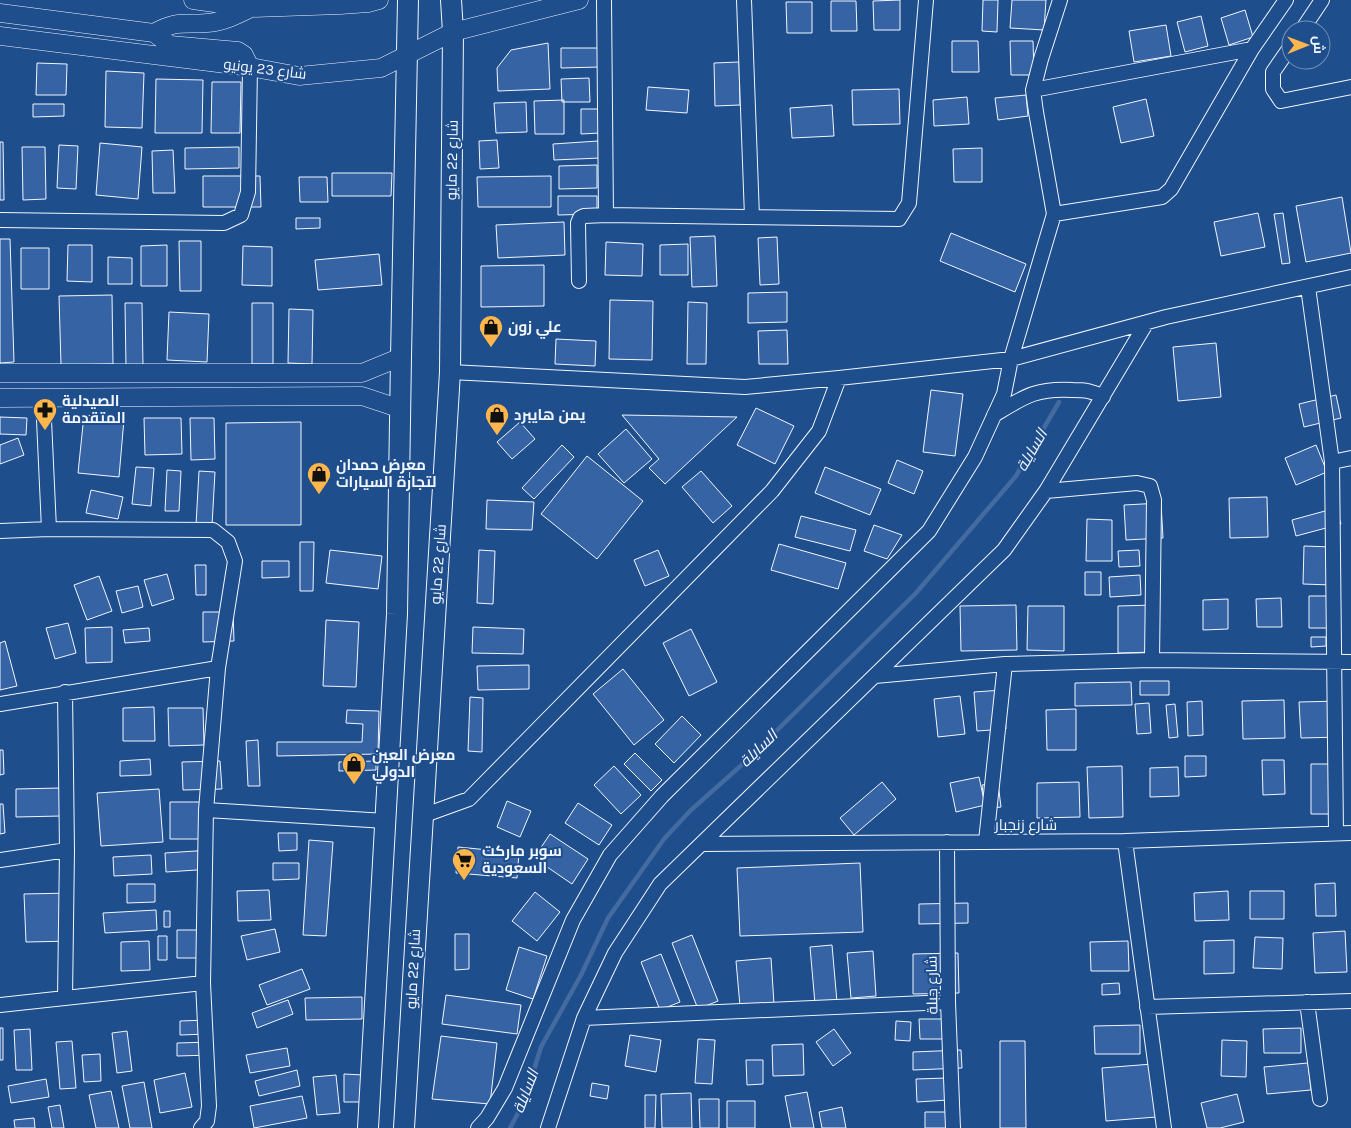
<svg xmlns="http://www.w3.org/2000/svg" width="1351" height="1128" viewBox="0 0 1351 1128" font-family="Karla,Cairo,sans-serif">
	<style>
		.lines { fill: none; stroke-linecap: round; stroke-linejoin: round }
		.stream { stroke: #446ba0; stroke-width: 4.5 }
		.building { fill: #3563a3; stroke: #f2f6ff }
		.minor-casing { stroke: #f2f6ff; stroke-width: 16 }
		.tertiary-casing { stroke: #f2f6ff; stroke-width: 19 }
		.secondary-casing { stroke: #f2f6ff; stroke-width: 22 }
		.minor { stroke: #1f4e8c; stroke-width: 14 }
		.tertiary { stroke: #1f4e8c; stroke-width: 18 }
		.secondary { stroke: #1f4e8c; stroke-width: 20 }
		.labels { text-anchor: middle; stroke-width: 4; stroke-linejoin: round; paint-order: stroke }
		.street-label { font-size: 15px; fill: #f2f6ff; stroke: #1f4e8c }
		.poi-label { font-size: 15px; font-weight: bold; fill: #f2f6ff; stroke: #1f4e8c; text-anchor: start }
		.water-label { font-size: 16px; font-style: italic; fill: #f2f6ff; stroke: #1f4e8c }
	</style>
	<rect width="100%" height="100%" fill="#1f4e8c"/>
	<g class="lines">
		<!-- stream -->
		<path class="stream" d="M510 1128 524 1102 541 1047 581 975 608 918 664 839 690 811 746 761 916 593 1016 476 1059 402"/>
	</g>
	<!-- building -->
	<path class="building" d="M900 0V30H874L873 1Z
		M983 0H998L997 32 982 31Z
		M1012 0H1046L1044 30 1010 28Z
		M831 1H856L857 31H831Z
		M786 2H812V33H787Z
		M1245 10 1253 37 1229 45 1221 18Z
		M1201 16 1208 46 1185 52 1177 22Z
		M1166 25 1171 56 1134 62 1129 31Z
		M952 41H978L979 72H952Z
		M1010 41H1033L1034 75H1011Z
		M548 43 550 89 498 91 497 68 511 50Z
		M561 48H600V67L561 68Z
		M739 62 740 105 715 106 714 63Z
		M37 63 67 64 66 95H36Z
		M106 71 144 73 142 128 105 127Z
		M589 78 590 102H562L561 79Z
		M156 79 203 80 202 133H155Z
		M212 82H241L240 133H211Z
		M648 87 689 90 687 113 646 110Z
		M899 89 900 124 853 125 852 90Z
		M1026 95 1028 116 998 120 995 98Z
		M967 97 969 124 934 126 933 100Z
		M1146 99 1154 136 1121 143 1113 107Z
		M564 100V134H535L534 101Z
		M526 102 527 132 496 133 494 103Z
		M33 104H64V116L33 117Z
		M832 105 834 136 792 138 790 108Z
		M581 109H600V133L581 134Z
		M497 140 499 168 480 169 479 141Z
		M598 141 600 158 554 160 553 144Z
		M0 142H3L4 200H0Z
		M100 143 142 147 138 199 96 195Z
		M59 145 78 146 76 189 57 188Z
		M22 147H45L46 199 23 200Z
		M239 147V168L185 169V148Z
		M982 148V182H954L953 149Z
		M173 150 175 193H153L152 151Z
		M597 165V188L559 189V166Z
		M332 173H392L391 196H332Z
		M203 176H260L261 207H203Z
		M551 176V207H478L477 177Z
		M299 177H327L328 202H300Z
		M558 196H597V214L558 215Z
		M1342 197 1351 253 1306 262 1296 206Z
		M1258 213 1265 247 1221 256 1214 222Z
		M1283 213 1290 263 1282 264 1274 214Z
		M296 218H320V228L296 229Z
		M564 222 565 255 498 258 496 225Z
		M951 233 1026 264 1015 292 940 261Z
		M715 236 717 286 692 287 690 237Z
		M777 237 779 284 760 285 758 238Z
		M0 239H10L14 362 0 363Z
		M179 241H201V291H180Z
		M606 242 643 244 642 276 605 275Z
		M688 244V275H660V245Z
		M68 245H92V282L67 281Z
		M167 245V286H141V246Z
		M243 246 272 247V286L242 285Z
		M21 248H49V289H21Z
		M379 254 382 285 318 290 315 260Z
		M108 257 132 258V284H108Z
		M544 265V306L481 307V266Z
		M787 292V322L748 323V293Z
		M112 295 113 364 61 365 59 296Z
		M610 300 653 301 652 360 609 359Z
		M688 302 707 303 706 364H687Z
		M125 303H142L143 367H126Z
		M252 303H273V364H252Z
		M289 309 313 310 312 364 288 363Z
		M169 312 209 314 207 362 167 360Z
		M787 330 788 364H759L758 331Z
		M556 339 596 341 595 366 555 364Z
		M1216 343 1221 397 1178 401 1173 347Z
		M931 390 963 394 955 456 923 452Z
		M1336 395 1341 418 1304 427 1299 404Z
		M756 408 794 426 775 464 737 445Z
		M84 415 124 419 119 477 78 473Z
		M622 415 737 417 665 484 649 468 659 459Z
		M0 417 27 418 26 435 0 434Z
		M144 418H181L182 454 145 455Z
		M190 418H214L215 459 191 460Z
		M301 422V525H226V423Z
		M520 422 535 439 512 459 497 442Z
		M626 429 652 459 624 483 598 454Z
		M18 438 24 455 0 464V445Z
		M562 445 574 457 534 499 522 488Z
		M1316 445 1327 472 1296 485 1285 458Z
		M587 456 643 501 597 559 541 514Z
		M897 460 923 471 914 494 888 483Z
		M136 467 154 468 151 506 132 504Z
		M825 467 881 489 870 515 815 493Z
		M167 470 181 471 179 511H165Z
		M199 471 215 472 212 526 196 525Z
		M701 471 732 506 713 523 682 487Z
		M91 490 123 497 118 519 86 513Z
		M1267 497 1268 537 1230 538 1229 498Z
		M487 500 534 502 532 530 486 529Z
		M1161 503 1163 538 1126 540 1124 505Z
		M1336 508 1341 524 1296 536 1292 520Z
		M801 516 856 530 850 551 795 537Z
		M1087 519 1112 520V561H1086Z
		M874 525 902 535 887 559 864 551Z
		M300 542H314L313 591H300Z
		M779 544 846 563 838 589 771 570Z
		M1304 546 1333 547 1332 585 1303 584Z
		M330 550 382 556 378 589 326 583Z
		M479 550 495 551 493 604 477 603Z
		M658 550 669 576 645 586 634 560Z
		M1139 550 1140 566 1119 567 1118 551Z
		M262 561H289V577L262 578Z
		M195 565H206V595H196Z
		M1085 572H1101V595H1085Z
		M167 574 174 599 152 606 144 580Z
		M1140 575 1141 595 1110 597 1109 577Z
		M99 576 112 611 87 620 74 585Z
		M138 586 143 607 122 613 116 591Z
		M1309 596H1335V628H1309Z
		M1281 598 1282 627H1257L1256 599Z
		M1228 599V629L1203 630V600Z
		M1016 605 1017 650 961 651 960 606Z
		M1155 605 1156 652 1118 653V606Z
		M1028 606H1064V651L1027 650Z
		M203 612H233L234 641 203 642Z
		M326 620 359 622 356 687 323 686Z
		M68 623 76 653 55 659 46 628Z
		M112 627V662L86 663 85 628Z
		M473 627 524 629 523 654 472 653Z
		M149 628 150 641 125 643 123 630Z
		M691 629 717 682 689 696 663 643Z
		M1311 637H1326V646L1311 647Z
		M5 641 17 686 0 690V643Z
		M529 665V689L478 690 477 666Z
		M623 669 664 720 634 745 593 694Z
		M1140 681H1169V695H1140Z
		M1131 682 1132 705 1075 706V683Z
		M1003 690 1006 729 977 731 974 692Z
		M960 696 965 734 938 737 934 699Z
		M470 697 483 698 482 752 468 751Z
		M1284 700 1285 738 1243 739 1242 701Z
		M1202 701 1203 735 1188 736 1187 702Z
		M1341 701 1342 737 1301 738 1299 702Z
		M1149 703 1151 733 1137 734 1135 704Z
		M1175 704 1178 737 1169 738 1166 705Z
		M154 707 155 741H123V708Z
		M168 708H203L204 745 169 746Z
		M1076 709V750H1047L1046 710Z
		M347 710 379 711 378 754 277 756V742H362L363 724 346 723Z
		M682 716 701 735 674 763 655 744Z
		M258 740 260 786H248L246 741Z
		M0 750H3L4 774 0 775Z
		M635 753 662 780 651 791 624 764Z
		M1185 756H1206V776L1185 777Z
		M150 759 151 775 120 776V761Z
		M1262 760H1284L1285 794 1263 795Z
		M220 761 222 789 183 790 182 762Z
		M376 761V770L339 771V762Z
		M1311 764H1338V814H1311Z
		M614 766 641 795 621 814 594 785Z
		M1122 766 1123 817 1089 818 1087 767Z
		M1178 767 1179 796 1150 797V768Z
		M979 777 985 805 956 812 950 783Z
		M882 782 896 799 854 835 840 818Z
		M1079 782 1080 817 1037 818V783Z
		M998 783 1001 807 985 809 982 785Z
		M60 788 61 816 16 817V789Z
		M159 789 163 842 101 846 97 793Z
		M507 801 531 811 520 837 497 827Z
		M170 802H207V839H170Z
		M578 803 612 825 599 845 565 823Z
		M0 804H3L5 833 0 834Z
		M278 833H297V850L279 851Z
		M550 834 588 859 572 884 534 858Z
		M309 840 333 842 326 936 303 935Z
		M458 847 519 853 517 878 456 873Z
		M211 850 212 869 166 872 165 853Z
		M151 855 152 874 114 876 113 857Z
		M273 863H299V879L273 880Z
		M860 863 863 932 740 936 737 868Z
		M1335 883 1336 916H1316L1315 884Z
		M127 884H155V902L127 903Z
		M269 890 271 920 238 921 237 891Z
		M1228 891 1229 920 1195 921 1194 893Z
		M1250 891H1284V919H1250Z
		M535 892 560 912 537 941 512 921Z
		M71 893 72 941 26 942 24 894Z
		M968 903V923L919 924V904Z
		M156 910 157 930 105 933 103 913Z
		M164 911H170V927H164Z
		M275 929 280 952 247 960 241 936Z
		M177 930H203V958H177Z
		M1345 931 1347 972 1315 973 1313 933Z
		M455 934H469V969L455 970Z
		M692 935 718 1001 698 1009 672 943Z
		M158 936H167V960H158Z
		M1255 937 1283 938 1282 969 1253 968Z
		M1234 940V973L1204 974V941Z
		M149 941 150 970 121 971V942Z
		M1128 941 1129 971H1091L1090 942Z
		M832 945 837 1002 815 1004 810 947Z
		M519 947 547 956 533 999 506 990Z
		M873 951 876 996 851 998 847 953Z
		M958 953 959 993 913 994V954Z
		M661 954 680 1002 660 1010 641 962Z
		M771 958 774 1004 740 1006 736 961Z
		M302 969 310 989 267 1005 259 985Z
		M1119 983 1120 994 1102 995V984Z
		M446 995 521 1005 517 1034 442 1024Z
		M362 997V1019L306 1020 305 998Z
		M288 1000 293 1014 257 1028 252 1013Z
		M919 1019H952V1039H920Z
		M208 1020V1034L180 1035V1021Z
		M896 1021 911 1022 910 1041 895 1040Z
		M1140 1025V1054H1095L1094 1026Z
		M0 1028H3V1060H0Z
		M1301 1028V1053H1264L1263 1029Z
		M30 1029 32 1070H16L14 1030Z
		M834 1029 851 1053 833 1066 816 1042Z
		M127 1031 132 1071 117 1073 112 1033Z
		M630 1035 661 1040 656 1072 625 1066Z
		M441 1036 497 1043 490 1104 432 1099Z
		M698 1039 715 1040 712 1084 695 1083Z
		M1222 1040 1247 1041 1246 1077 1221 1076Z
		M72 1041 76 1088 60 1089 56 1042Z
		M1000 1041H1025L1026 1128H1000Z
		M212 1042V1055L177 1056V1043Z
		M803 1044 804 1075 773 1076 772 1045Z
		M287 1048 290 1066 250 1073 246 1055Z
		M961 1050 962 1068 913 1070V1052Z
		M100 1054 101 1081 84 1082 82 1055Z
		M746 1060H763V1084L747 1085Z
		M1308 1063 1311 1090 1267 1094 1264 1067Z
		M1152 1064 1156 1117 1106 1121 1102 1068Z
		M297 1070 300 1086 259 1096 255 1081Z
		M185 1073 192 1107 160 1113 154 1080Z
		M344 1074 363 1075V1102H344Z
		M336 1075 340 1113 317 1115 313 1077Z
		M947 1078 948 1100 917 1102 916 1079Z
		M46 1079 49 1097 11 1103 8 1086Z
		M144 1082 152 1128H130L122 1086Z
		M592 1083 609 1086 607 1099 590 1096Z
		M111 1091 119 1128H96L89 1095Z
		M807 1092 814 1128H791L785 1096Z
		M691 1093 692 1128H662L661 1094Z
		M1237 1094 1244 1122 1220 1128H1207L1201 1103Z
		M645 1095H656L655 1128H645Z
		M302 1096 307 1118 254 1128 250 1106Z
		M699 1099H719V1128H700Z
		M727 1101H755V1128H727Z
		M60 1105 64 1128H52L48 1107Z
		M842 1107 846 1128H822L819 1112Z
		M925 1112H951V1128H925Z
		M34 1118 35 1128H15L14 1120Z"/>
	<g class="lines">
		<!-- minor casing -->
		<g class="minor-casing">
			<path id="minor" d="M604 0 606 215
				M744 0 752 217
				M1302 30 1322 0
				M1291 46 1273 72V89L1281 101 1351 87
				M1033 90 1252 49
				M1054 214 1162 197 1171 189 1252 49 1286 0
				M0 220 224 223 241 215 248 192 250 67
				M579 281 578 223 580 218 584 216 606 215 899 219 909 203 926 0
				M1308 287 1332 462 1336 833
				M450 372 745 387 839 378 1011 359 1166 317 1351 277
				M43 398 49 529
				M994 415C1025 396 1036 388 1073 390 1085 390 1093 391 1103 397
				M1332 462 1351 458
				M1046 491 1137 483 1150 486 1154 500 1152 660
				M0 531 49 529 213 530 228 542 235 561 218 668 206 810 203 983 209 1106 207 1121 201 1128
				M875 676 1005 664 1152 660 1351 662
				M0 704 218 668
				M206 810 386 821
				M422 816 469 799 772 491 819 431 839 378
				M986 841 1005 664
				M1125 841 1164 1128
				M947 842 948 1002 953 1128
				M702 844 1125 841 1351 833
				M0 860 67 850
				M65 998 67 850 65 692
				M1307 1002 1320 1099
				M0 1005 203 983
				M1147 1007 1351 1001
				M584 1018 948 1002
				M478 1128 487 1118 505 1088 573 920 610 855 662 796 929 531 975 457 1004 394 1011 359 1054 214 1036 112 1033 90 1041 59 1060 0
				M548 1128 584 1018 615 953 660 884 1004 550 1046 491 1147 322"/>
		</g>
		<!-- tertiary casing -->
		<g class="tertiary-casing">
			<path id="tertiary" d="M193 0 251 8 340 5 368 3 379 0
				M0 13 154 33 170 45 238 51 244 55 250 67
				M154 33C176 20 184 25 207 23 223 22 237 15 251 8
				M0 36 250 67 299 76 381 68 453 32 579 0
				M0 373H362L401 357
				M0 398 362 396 401 409"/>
		</g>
		<!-- secondary casing -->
		<g class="secondary-casing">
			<path id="secondary" d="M368 1128 397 614 401 357 408 0
				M404 1128 450 372 453 32 451 0"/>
		</g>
		<!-- minor -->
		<use href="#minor" class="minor"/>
		<!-- tertiary -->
		<use href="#tertiary" class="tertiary"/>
		<!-- secondary -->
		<use href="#secondary" class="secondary"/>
	</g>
	<!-- icons -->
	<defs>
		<g id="shop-pin" transform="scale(1.25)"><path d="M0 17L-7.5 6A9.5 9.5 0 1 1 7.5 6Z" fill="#ffb74d" stroke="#1f4e8c"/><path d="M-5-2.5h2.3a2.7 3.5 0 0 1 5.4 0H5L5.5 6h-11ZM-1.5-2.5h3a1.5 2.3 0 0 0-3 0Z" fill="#111"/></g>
		<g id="pharmacy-pin" transform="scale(1.25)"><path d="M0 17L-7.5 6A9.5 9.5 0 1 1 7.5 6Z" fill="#ffb74d" stroke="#1f4e8c"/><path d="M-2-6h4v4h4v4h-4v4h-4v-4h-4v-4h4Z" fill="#111"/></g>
		<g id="supermarket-pin" transform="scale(1.25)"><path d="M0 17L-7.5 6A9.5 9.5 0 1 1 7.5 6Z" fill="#ffb74d" stroke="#1f4e8c"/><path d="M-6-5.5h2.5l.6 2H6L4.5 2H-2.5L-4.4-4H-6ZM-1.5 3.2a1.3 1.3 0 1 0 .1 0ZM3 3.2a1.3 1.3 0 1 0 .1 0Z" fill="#111"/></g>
	</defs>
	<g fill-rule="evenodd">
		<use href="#shop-pin" x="491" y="327"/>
		<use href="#pharmacy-pin" x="45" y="410"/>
		<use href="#shop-pin" x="497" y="415"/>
		<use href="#shop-pin" x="319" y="474"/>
		<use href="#shop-pin" x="354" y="764"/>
		<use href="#supermarket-pin" x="464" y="860"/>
	</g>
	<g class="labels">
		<!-- street labels -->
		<g class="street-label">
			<text transform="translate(265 69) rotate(7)" y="5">شارع 23 يونيو</text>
			<text transform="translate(452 160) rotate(-89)" y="5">شارع 22 مايو</text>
			<text transform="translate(438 564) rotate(-86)" y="5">شارع 22 مايو</text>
			<text x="1026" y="830">شارع زنجبار</text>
			<text transform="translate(413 969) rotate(-87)" y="5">شارع 22 مايو</text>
			<text transform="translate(932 985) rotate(-91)" y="5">شارع جبلة</text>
		</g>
		<!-- poi labels -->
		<g class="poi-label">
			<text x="508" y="332">علي زون</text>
			<text x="62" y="406">الصيدلية<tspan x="62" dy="17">المتقدمة</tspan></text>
			<text x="514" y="420">يمن هايبرد</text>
			<text x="336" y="470">معرض حمدان<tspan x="336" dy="17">لتجارة السيارات</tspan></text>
			<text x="372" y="760">معرض العين<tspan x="372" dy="17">الدولي</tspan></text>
			<text x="482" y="856">سوبر ماركت<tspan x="482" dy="17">السعودية</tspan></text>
		</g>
		<!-- water labels -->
		<g class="water-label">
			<text transform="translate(1031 450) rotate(-60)" y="6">السايلة</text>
			<text transform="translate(758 748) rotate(-44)" y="6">السايلة</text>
			<text transform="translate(525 1091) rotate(-69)" y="6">السايلة</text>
		</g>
	</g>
	<!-- north arrow -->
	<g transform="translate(1306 45) rotate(89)"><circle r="24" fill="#1f4e8c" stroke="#7391ba"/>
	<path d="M0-4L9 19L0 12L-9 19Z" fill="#ffb74d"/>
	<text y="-8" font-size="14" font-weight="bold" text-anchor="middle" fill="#f2f6ff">ش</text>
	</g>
</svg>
